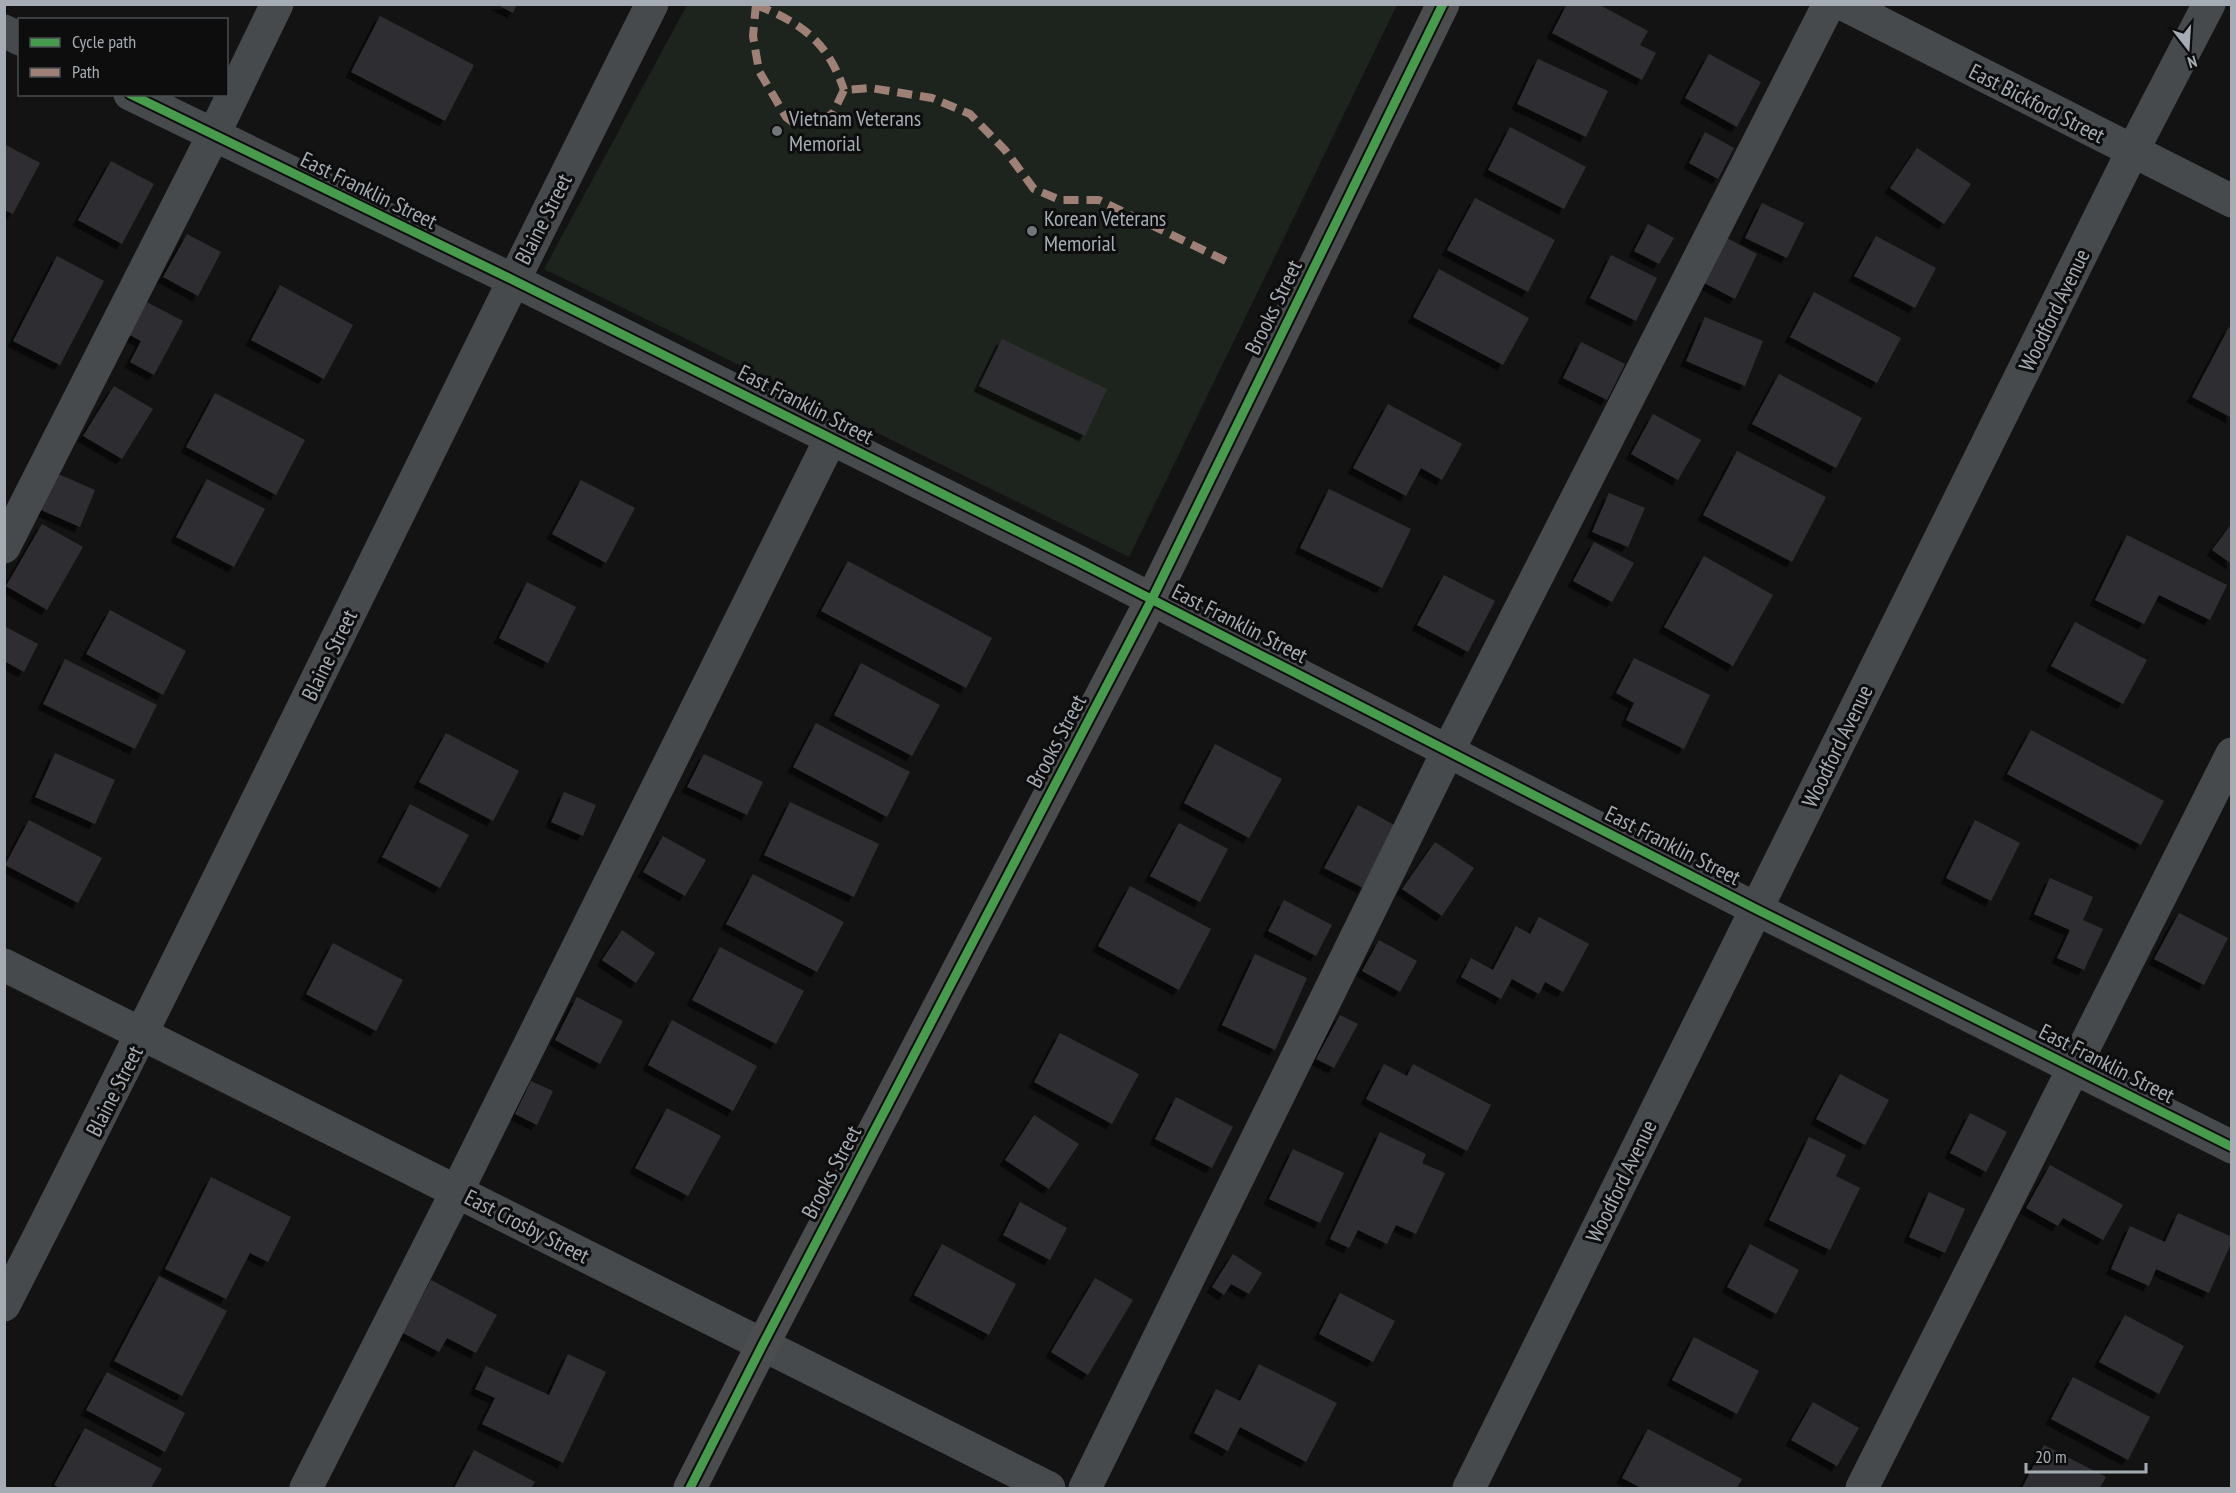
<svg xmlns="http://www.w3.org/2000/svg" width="2236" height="1493" viewBox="0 0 2236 1493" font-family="'PT Sans Narrow',sans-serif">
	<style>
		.green { fill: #1d231d }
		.building { fill: #2f2f30; filter: url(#shadow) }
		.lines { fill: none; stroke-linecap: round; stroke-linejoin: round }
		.minor { stroke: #474a4c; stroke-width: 33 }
		.highway { stroke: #4a4c4d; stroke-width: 33 }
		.quiet { stroke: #9e8076; stroke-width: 8; stroke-dasharray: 15 8; stroke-linecap: butt }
		.cycleway-casing { stroke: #0d0d0e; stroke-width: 13 }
		.cycleway { stroke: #469c4c; stroke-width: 9 }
		.poi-dot { fill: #72767b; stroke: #0d0d0e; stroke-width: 2 }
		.labels { text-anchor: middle; stroke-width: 6; stroke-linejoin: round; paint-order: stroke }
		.street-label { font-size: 22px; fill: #a5acb3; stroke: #0d0d0e }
		.poi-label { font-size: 22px; fill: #a5acb3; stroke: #0d0d0e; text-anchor: start }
	</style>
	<defs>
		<filter id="shadow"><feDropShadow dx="-5.5" dy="5.5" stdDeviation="0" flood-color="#0009"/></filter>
	</defs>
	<rect width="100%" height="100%" fill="#131313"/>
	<!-- green -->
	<path class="green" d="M687 5H1397L1129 557 544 269Z"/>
	<!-- building -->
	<path class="building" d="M496 4H517L513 13Z
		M1567 4H1598L1648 31 1640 45 1656 53 1642 80 1552 33Z
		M380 16 474 65 445 121 351 72Z
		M1709 54 1761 82 1737 127 1685 98Z
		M1538 59 1608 91 1586 137 1517 104Z
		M1510 127 1586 167 1564 209 1488 170Z
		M1705 132 1734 148 1718 179 1689 163Z
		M4 144 40 163 13 214 4 210Z
		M1917 148 1971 184 1944 224 1890 188Z
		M111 161 154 184 122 244 78 220Z
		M1475 198 1555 240 1528 292 1447 250Z
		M1762 203 1804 223 1787 258 1745 238Z
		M1648 224 1674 238 1659 264 1634 251Z
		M187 234 221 252 198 296 163 277Z
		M1876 236 1936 268 1915 308 1854 276Z
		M1727 238 1757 254 1735 299 1704 283Z
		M1611 255 1657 278 1636 321 1590 298Z
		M57 256 104 281 60 365 13 341Z
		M1439 269 1529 318 1503 365 1413 317Z
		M280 285 353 325 324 379 251 340Z
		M1814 292 1901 338 1877 383 1790 337Z
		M141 299 183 321 154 375 130 362 141 341 124 332Z
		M1705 317 1763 341 1745 386 1686 361Z
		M2229 327 2232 329V418L2192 397Z
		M1002 339 1107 389 1085 436 979 386Z
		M1581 342 1625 364 1607 400 1563 378Z
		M1779 374 1862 418 1836 468 1752 424Z
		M114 386 153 409 122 459 83 436Z
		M215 393 305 440 276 495 186 447Z
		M1388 404 1462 444 1442 480 1421 468 1406 496 1353 468Z
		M1653 414 1701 440 1678 480 1631 454Z
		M1737 451 1826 497 1792 562 1703 515Z
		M56 473 95 490 80 527 41 510Z
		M207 479 265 509 234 567 176 537Z
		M581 480 635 508 606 563 552 534Z
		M1329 489 1411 529 1382 588 1300 548Z
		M1609 493 1645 508 1628 547 1592 532Z
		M2232 523V564L2212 550Z
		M42 524 83 547 47 610 6 586Z
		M2127 535 2227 585 2210 620 2159 595 2144 624 2095 600Z
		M1594 542 1634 563 1612 602 1573 581Z
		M1704 556 1773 595 1733 666 1664 627Z
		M848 561 992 638 966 688 821 611Z
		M1444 575 1495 601 1468 652 1417 625Z
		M527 582 576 607 548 663 499 638Z
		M110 610 186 651 163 695 86 654Z
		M2075 622 2147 660 2123 704 2051 666Z
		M4 626 38 644 24 672 4 661Z
		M1634 658 1710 695 1684 749 1626 720 1634 703 1616 693Z
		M65 659 157 705 135 749 43 704Z
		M861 663 940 705 912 756 834 715Z
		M816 723 910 772 887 817 793 767Z
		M2031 730 2164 801 2141 845 2007 774Z
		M446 733 519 771 493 821 419 782Z
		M1215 744 1282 779 1249 838 1184 803Z
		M55 753 115 780 95 824 35 797Z
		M704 754 763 782 747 815 687 787Z
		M564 792 596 805 583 836 551 822Z
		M790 802 879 844 854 897 764 855Z
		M410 804 469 835 440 888 382 857Z
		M1358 805 1396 826 1363 888 1324 868Z
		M29 820 102 858 78 903 5 865Z
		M1975 820 2020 843 1991 901 1946 878Z
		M1179 823 1228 849 1200 902 1150 876Z
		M663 836 706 860 685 896 643 872Z
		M1435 842 1474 868 1442 916 1402 889Z
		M753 874 844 922 817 972 726 924Z
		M2050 878 2093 897 2083 920 2103 929 2084 970 2057 958 2070 930 2034 914Z
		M1130 886 1211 929 1179 990 1098 946Z
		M1284 900 1332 925 1316 956 1268 931Z
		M2179 913 2228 938 2204 985 2154 959Z
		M1539 917 1589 944 1563 992 1545 982 1539 994 1512 979 1501 999 1461 977 1471 958 1493 970 1516 926 1530 934Z
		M622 930 655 953 636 983 602 960Z
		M1379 940 1417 961 1400 992 1362 971Z
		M333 943 403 980 376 1031 306 994Z
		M720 947 804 991 776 1044 692 1000Z
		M1255 954 1307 978 1275 1050 1222 1025Z
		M577 997 623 1021 600 1064 555 1040Z
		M1340 1015 1358 1024 1334 1068 1316 1059Z
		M672 1020 757 1066 733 1111 648 1065Z
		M1060 1033 1139 1074 1112 1124 1034 1082Z
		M1384 1064 1407 1076 1413 1064 1491 1105 1467 1151 1366 1099Z
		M1840 1074 1889 1100 1865 1145 1816 1119Z
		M531 1081 553 1091 537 1125 515 1114Z
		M1176 1097 1233 1127 1212 1168 1155 1139Z
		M667 1108 721 1136 688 1196 635 1168Z
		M1970 1113 2007 1132 1986 1172 1950 1153Z
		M1034 1115 1079 1144 1049 1189 1005 1160Z
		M1380 1132 1426 1154 1422 1163 1445 1173 1416 1234 1396 1225 1387 1244 1358 1230 1349 1248 1330 1239Z
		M1809 1137 1846 1155 1836 1176 1860 1188 1830 1250 1769 1220Z
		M1293 1149 1344 1173 1320 1223 1269 1199Z
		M2050 1165 2123 1205 2103 1240 2063 1218 2058 1226 2026 1208Z
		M211 1177 291 1217 268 1262 250 1253 226 1299 165 1269Z
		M1929 1192 1965 1209 1945 1253 1909 1237Z
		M1020 1202 1067 1228 1050 1260 1003 1235Z
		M2178 1213 2232 1237V1241L2209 1293 2156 1269 2149 1286 2111 1269 2130 1226 2165 1242Z
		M942 1244 1016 1284 989 1335 914 1295Z
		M1750 1244 1799 1270 1776 1314 1727 1287Z
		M1233 1254 1262 1273 1249 1294 1231 1284 1224 1295 1212 1287Z
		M159 1276 227 1311 182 1396 114 1361Z
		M1095 1278 1133 1300 1088 1375 1051 1352Z
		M431 1280 497 1315 476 1353 447 1338 439 1352 403 1333Z
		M1340 1293 1395 1321 1373 1362 1319 1334Z
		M2125 1315 2184 1346 2159 1394 2099 1362Z
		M1694 1337 1759 1371 1737 1414 1672 1380Z
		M568 1354 606 1372 563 1463 482 1424 495 1398 475 1389 486 1366 549 1395Z
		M1259 1364 1337 1403 1306 1462 1240 1427 1228 1451 1194 1433 1216 1389 1240 1401Z
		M107 1372 185 1413 165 1452 86 1410Z
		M2073 1377 2150 1417 2128 1460 2051 1419Z
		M1813 1402 1859 1428 1837 1466 1791 1440Z
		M85 1428 162 1469 151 1488H61L54 1485Z
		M1648 1429 1742 1479 1737 1488H1641L1622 1478Z
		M2044 1445 2106 1477 2100 1488H2022Z
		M474 1450 535 1482 531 1488H454Z"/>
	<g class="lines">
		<!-- minor -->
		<path class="minor" d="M1843 4 2232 201
			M4 31 20 39
			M130 94 513 280 1077 561 1756 909 2232 1147
			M4 547 213 136 277 4
			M4 965 1049 1488
			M4 1305C225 874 433 437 652 4
			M306 1488 457 1191 831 438
			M1085 1488 1448 751 1829 4
			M1469 1488 2132 152 2209 4
			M1862 1488 2232 754"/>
		<!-- highway -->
		<path class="highway" d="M690 1488 763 1344 1152 599 1443 4"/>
		<!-- quiet -->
		<path class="quiet" d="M756 4 753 36 759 71 786 117 795 124H817L833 113 844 90 871 88 932 98 970 114 1005 150 1034 189 1060 200H1099L1226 261
			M756 5C802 23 828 42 844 90"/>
		<!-- cycleway casing -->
		<g class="cycleway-casing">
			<path id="cycleway" d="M130 94 513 280 1077 561 1756 909 2232 1147
				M690 1488 763 1344 1152 599 1443 4"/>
		</g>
		<!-- cycleway -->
		<use href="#cycleway" class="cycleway"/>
	</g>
	<!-- markers -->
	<g class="poi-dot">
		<circle cx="777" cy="131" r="6"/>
		<circle cx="1032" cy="231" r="6"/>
	</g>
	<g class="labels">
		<!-- street labels -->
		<g class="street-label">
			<text transform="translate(2037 103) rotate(27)" y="8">East Bickford Street</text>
			<text transform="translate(369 190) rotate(26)" y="8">East Franklin Street</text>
			<text transform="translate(543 219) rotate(-63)" y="8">Blaine Street</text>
			<text transform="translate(1273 307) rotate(-64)" y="8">Brooks Street</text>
			<text transform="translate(2054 310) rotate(-64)" y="8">Woodford Avenue</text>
			<text transform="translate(806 404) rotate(27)" y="8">East Franklin Street</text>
			<text transform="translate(1240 623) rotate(27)" y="8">East Franklin Street</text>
			<text transform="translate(329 655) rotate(-64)" y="8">Blaine Street</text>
			<text transform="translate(1056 741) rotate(-62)" y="8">Brooks Street</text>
			<text transform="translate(1837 746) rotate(-64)" y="8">Woodford Avenue</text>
			<text transform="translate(1673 845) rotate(27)" y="8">East Franklin Street</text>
			<text transform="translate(2107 1063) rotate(27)" y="8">East Franklin Street</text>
			<text transform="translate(114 1091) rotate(-63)" y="8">Blaine Street</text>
			<text transform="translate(831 1172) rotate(-62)" y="8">Brooks Street</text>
			<text transform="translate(1621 1181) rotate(-64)" y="8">Woodford Avenue</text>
			<text transform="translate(527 1226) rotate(27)" y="8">East Crosby Street</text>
		</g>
		<!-- poi labels -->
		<g class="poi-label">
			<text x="789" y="126">Vietnam Veterans<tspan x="789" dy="25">Memorial</tspan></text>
			<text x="1044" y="226">Korean Veterans<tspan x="1044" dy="25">Memorial</tspan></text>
		</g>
	</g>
	<!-- border -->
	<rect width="2236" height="1493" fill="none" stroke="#a5acb3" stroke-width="12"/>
	<!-- legend -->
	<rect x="18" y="18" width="210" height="78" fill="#0d0d0e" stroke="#4a4d50" stroke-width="1.5"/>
	<rect x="30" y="38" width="30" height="9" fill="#469c4c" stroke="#4a4d50" stroke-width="1.5"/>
	<text x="72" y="48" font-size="18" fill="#a5acb3">Cycle path</text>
	<rect x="30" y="68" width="30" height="9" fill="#9e8076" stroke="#4a4d50" stroke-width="1.5"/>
	<text x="72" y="78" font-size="18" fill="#a5acb3">Path</text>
	<!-- north arrow -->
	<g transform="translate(2188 48) rotate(163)" stroke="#0d0d0e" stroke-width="4.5" paint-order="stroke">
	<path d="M0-4.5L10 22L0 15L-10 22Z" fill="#a5acb3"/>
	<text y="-9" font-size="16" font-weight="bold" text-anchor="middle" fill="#a5acb3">N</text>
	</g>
	<!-- scale -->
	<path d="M2026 1463v9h120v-9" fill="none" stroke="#a5acb3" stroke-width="3"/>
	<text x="2035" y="1463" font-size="18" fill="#a5acb3" stroke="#0d0d0e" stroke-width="4.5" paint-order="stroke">20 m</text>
</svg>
